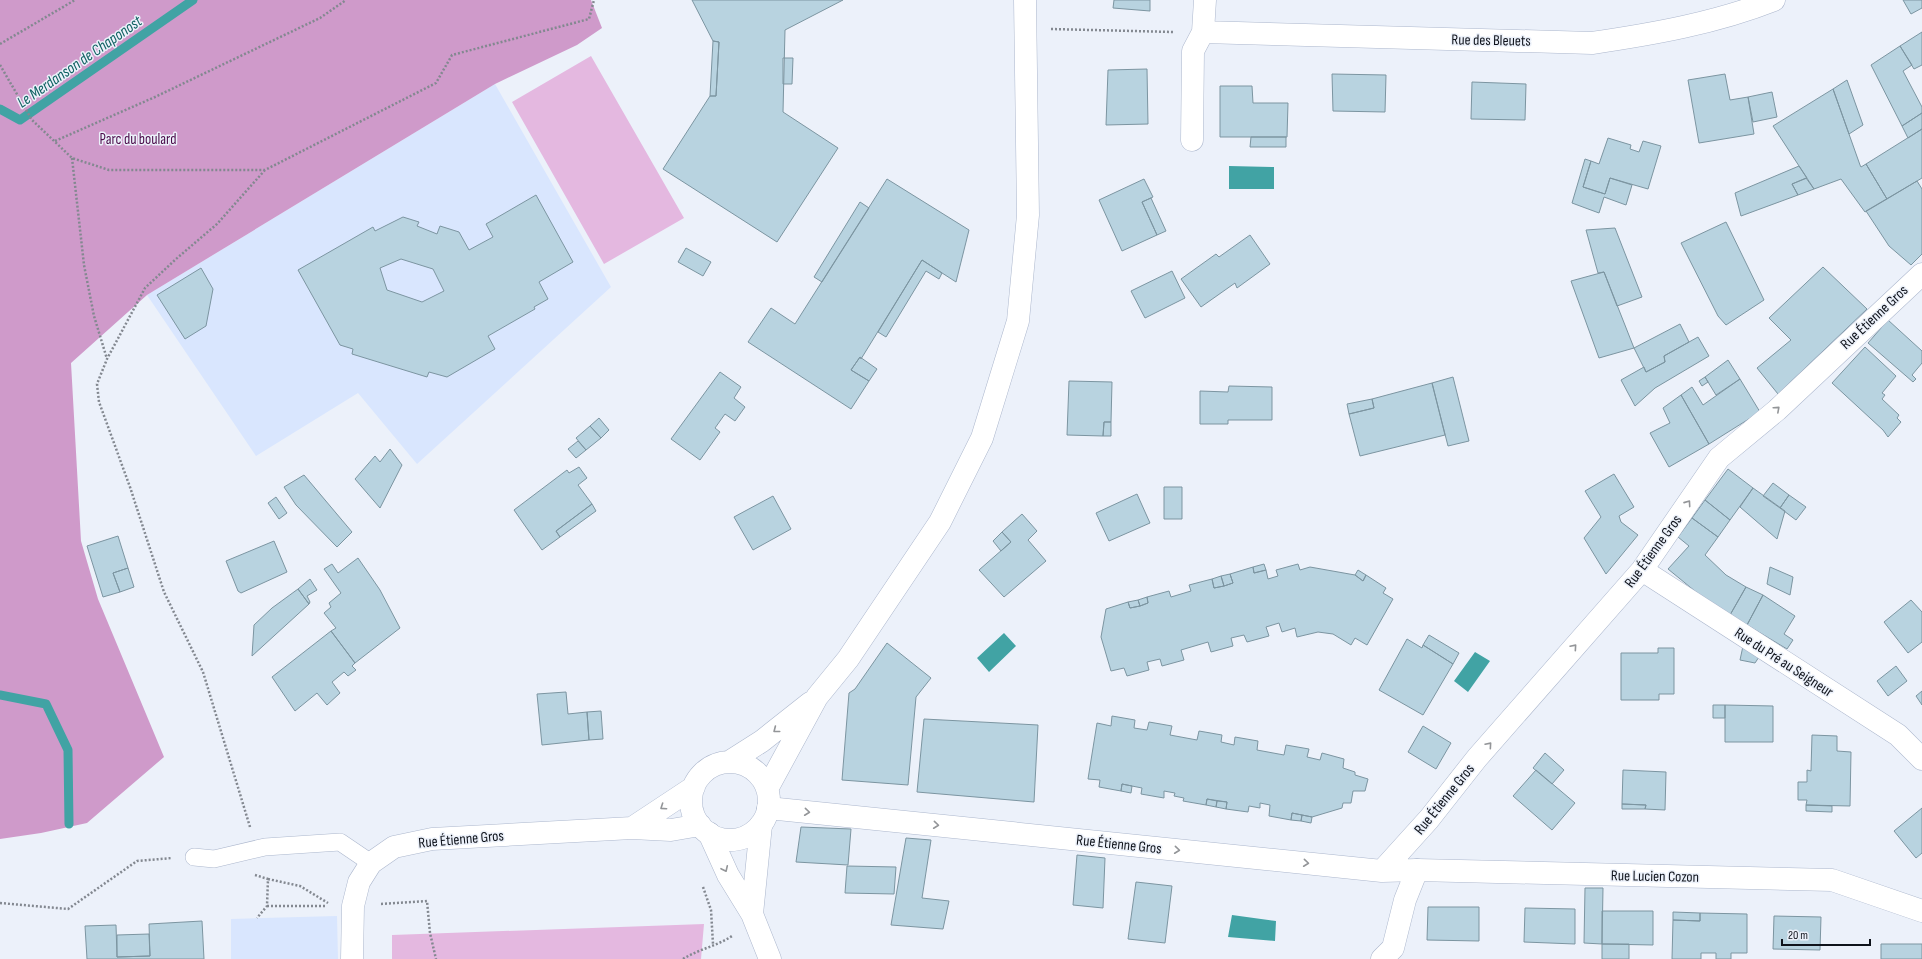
<svg xmlns="http://www.w3.org/2000/svg" width="1922" height="959" viewBox="0 0 1922 959" font-family="'Sofia Sans Condensed',sans-serif">
	<style>
		.built { fill: #d9e6fe }
		.green { fill: #e4b8e0 }
		.forest { fill: #cf9aca }
		.water { fill: #41a3a4 }
		.lines { fill: none; stroke-linecap: round; stroke-linejoin: round }
		.stream { stroke: #41a3a4; stroke-width: 9 }
		.building { fill: #b8d3e0; stroke: #7c95a1; fill-rule: evenodd }
		.service-casing { stroke: #acb7cd; stroke-width: 18 }
		.pedestrian-casing { stroke: #acb7cd; stroke-width: 23 }
		.minor-casing { stroke: #acb7cd; stroke-width: 23 }
		.secondary-casing { stroke: #acb7cd; stroke-width: 23 }
		.path { stroke: #838890; stroke-width: 2.5; stroke-dasharray: 2 2; stroke-linecap: butt }
		.service { stroke: #fff; stroke-width: 17 }
		.pedestrian { stroke: #fff; stroke-width: 22 }
		.minor { stroke: #fff; stroke-width: 22 }
		.secondary { stroke: #fff; stroke-width: 22 }
		.oneway { stroke: #939598 }
		.labels { text-anchor: middle; stroke-width: 3; stroke-linejoin: round; paint-order: stroke }
		.street-label { font-size: 15px; fill: #0f131b; stroke: #ecf1fa }
		.park-label { font-size: 15px; fill: #4a0a49; stroke: #ecf1fa }
		.water-label { font-size: 16px; font-style: italic; fill: #116263; stroke: #ecf1fa }
	</style>
	<rect width="100%" height="100%" fill="#ecf1fa"/>
	<!-- built -->
	<path class="built" d="M495 84 611 287 417 464 358 393 256 456 147 295Z
		M337 916 338 959H231V919Z"/>
	<!-- green -->
	<path class="green" d="M591 56 684 218 604 264 512 102Z
		M704 924 701 959H392V935Z"/>
	<!-- forest -->
	<path class="forest" d="M0 0H591L602 28 577 45 495 84 147 295 71 363 81 541 98 599 164 757 87 823 41 833 0 839Z"/>
	<!-- water -->
	<path class="water" d="M1229 166 1274 167V189H1229Z
		M1004 633 1016 646 989 672 977 658Z
		M1475 652 1490 661 1468 692 1454 681Z
		M1232 915 1276 921 1275 941 1228 937Z"/>
	<g class="lines">
		<!-- stream -->
		<path class="stream" d="M0 109 20 120 193 0
			M0 695 46 704 68 750 69 824"/>
	</g>
	<!-- building -->
	<path class="building" d="M692 0H843L785 30 783 112 838 148 777 242 663 169 710 96H716L719 42 713 41Z
		M1114 0H1150V11L1113 8Z
		M1903 0H1922V8L1911 14Z
		M1922 32V65L1914 69 1900 46Z
		M713 41 719 42 716 96H710Z
		M1900 46 1912 65 1903 71 1922 107V113L1902 126 1871 65Z
		M783 58H793L792 84H783Z
		M1147 69 1148 124 1106 125 1108 70Z
		M1332 74 1386 75 1385 112 1333 111Z
		M1725 74 1730 100 1748 97 1754 134 1699 143 1688 80Z
		M1847 80 1863 125 1849 134 1833 89Z
		M1472 82 1526 84 1525 120 1471 119Z
		M1220 86H1252L1253 103H1288L1287 137H1220Z
		M1833 89 1860 165 1861 167 1866 164 1887 199 1865 212 1841 179 1814 189 1773 126Z
		M1772 92 1777 117 1753 122 1748 97Z
		M1922 113V129L1908 138 1902 126Z
		M1922 129V178L1887 199 1866 164Z
		M1251 137H1286V147H1250Z
		M1608 138 1631 145 1630 149 1639 152 1643 141 1661 146 1648 189 1610 178 1605 194 1583 187 1591 161 1599 164Z
		M1585 159 1591 161 1583 187 1605 194 1610 178 1632 185 1626 205 1604 197 1599 213 1572 203Z
		M1799 166 1807 178 1792 184 1798 195 1741 216 1735 193Z
		M1806 178 1814 189 1798 195 1792 184Z
		M887 179 969 230 956 282 922 260 861 359 860 357 851 370 869 381 851 409 748 342 771 308 795 324Z
		M1144 179 1153 197 1142 202 1157 235 1122 251 1099 200Z
		M1917 181 1922 189V254L1911 265 1889 246 1866 211Z
		M536 195 573 262 539 282 548 299 534 307 535 309 488 336 495 349 447 377 429 372 427 377 352 354 353 349 340 345 298 270 373 227 375 231 403 217 419 222 417 226 437 234 440 226 459 232 469 250 493 237 486 224ZM401 259 433 269 444 291 422 302 387 290 380 268Z
		M1151 198 1166 231 1157 235 1142 202Z
		M860 202 869 208 822 282 814 277Z
		M1726 222 1764 300 1726 325 1718 316 1681 243Z
		M1615 228 1642 297 1617 306 1604 272 1598 273 1586 230Z
		M1250 235 1270 264 1237 288 1235 283 1201 307 1181 279 1216 254 1219 257Z
		M686 248 711 262 703 276 678 262Z
		M922 260 942 273 939 279 926 271 886 337 878 332Z
		M1823 267 1867 309 1778 394 1757 368 1791 340 1769 318Z
		M201 268 213 289 206 326 185 339 157 295Z
		M1172 271 1185 298 1145 318 1131 291Z
		M1604 272 1634 348 1599 358 1571 281Z
		M1888 320 1922 351V363L1912 375 1916 379 1913 382 1868 343Z
		M1680 324 1689 342 1664 356 1665 362 1646 372 1634 348Z
		M1698 337 1709 356 1655 388 1635 406 1621 380 1644 367 1646 372 1665 362 1664 356Z
		M1865 347 1896 376 1882 393 1885 395 1882 399 1899 415 1897 418 1901 422 1888 437 1883 430 1832 383Z
		M860 357 877 369 869 381 851 370Z
		M1728 360 1740 379 1716 395 1705 377Z
		M720 372 741 387 734 398 745 407 735 421 725 414 715 428 720 432 700 460 671 439Z
		M1453 377 1469 441 1448 446 1432 383Z
		M1705 377 1708 382 1702 386 1699 381Z
		M1740 379 1760 412 1709 444 1681 395 1692 387 1703 405Z
		M1069 381 1112 382 1111 422H1104L1103 436 1067 435Z
		M1432 383 1445 435 1360 456 1349 414 1374 408 1372 399Z
		M1229 386 1272 387V420H1228V424H1200V391L1228 392Z
		M1681 395 1709 444 1669 467 1650 433 1670 423 1663 408Z
		M1372 399 1374 408 1349 414 1347 404Z
		M599 418 609 430 601 438 590 426Z
		M1104 422H1111V436H1103Z
		M590 426 601 438 586 450 576 438Z
		M578 441 586 450 576 458 568 449Z
		M390 449 402 465 380 508 355 479 375 456 380 462Z
		M579 467 587 478 578 485 592 504 556 531 560 537 542 550 514 510 567 470 569 473Z
		M1728 469 1753 488 1730 520 1705 500Z
		M1614 474 1634 507 1619 516 1621 522 1638 535 1606 574 1584 538 1601 517 1585 491Z
		M304 475 352 532 337 547 296 505 284 487Z
		M1773 483 1789 495 1780 508 1763 496Z
		M1164 487H1182V519H1164Z
		M1753 488 1785 511 1777 539 1740 507Z
		M1137 494 1150 523 1109 541 1096 513Z
		M1789 495 1806 507 1796 520 1780 508Z
		M773 496 791 529 753 550 734 517Z
		M276 497 287 513 279 519 268 503Z
		M1705 500 1730 520 1718 537 1692 518Z
		M592 504 596 511 560 537 556 531Z
		M1022 514 1037 531 1028 540 1046 561 1004 597 979 570 1011 542 1002 532Z
		M1692 518 1718 537 1705 555 1726 575 1746 587 1730 615 1707 601 1668 569 1689 546 1678 537Z
		M1002 532 1011 542 1001 551 993 541Z
		M118 536 128 568 113 573 120 592 103 597 87 546Z
		M274 541 287 572 241 593 238 591 226 561Z
		M358 558 380 590 400 628 355 663 331 631 336 628 324 613 331 607 329 603 341 593 324 569 332 564 338 573Z
		M1264 564 1266 570 1254 573 1253 567Z
		M1298 564 1300 570 1310 567 1355 575 1363 581 1366 575 1386 588 1383 593 1393 599 1367 645 1355 638 1351 645 1333 634 1318 632 1297 637 1295 628 1282 632 1279 623 1266 627 1269 636 1247 642 1244 635 1231 638 1233 646 1211 652 1208 642 1181 650 1184 660 1162 666 1160 659 1147 662 1149 670 1127 676 1124 668 1111 671 1101 637 1106 609 1128 602 1130 608 1140 606 1148 603 1147 597 1169 591 1171 597 1191 591 1189 585 1212 579 1214 588 1224 586 1233 583 1230 574 1253 567 1254 573 1266 570 1268 579 1278 576 1276 570Z
		M1770 567 1793 577 1790 595 1767 584Z
		M128 568 134 587 120 592 113 573Z
		M1358 570 1366 575 1363 581 1355 575Z
		M1230 574 1233 583 1224 586 1221 576Z
		M1221 576 1224 586 1214 588 1212 579Z
		M310 579 317 590 307 596 310 602 309 604 298 589Z
		M1746 587 1763 595 1747 625 1730 615Z
		M298 589 309 604 252 656 254 625 272 608Z
		M1763 595 1795 616 1784 634 1793 640 1787 649 1747 625Z
		M1147 597 1148 603 1140 606 1138 600Z
		M1138 600 1140 606 1130 608 1128 602Z
		M1911 600 1922 612V642L1908 653 1884 622Z
		M331 631 355 663 352 666 356 670 348 676 344 672 332 682 340 693 327 705 317 693 295 711 272 677Z
		M1429 635 1459 653 1453 664 1423 645Z
		M1407 639 1422 648 1423 645 1453 664 1423 715 1379 690Z
		M887 643 931 678 916 697 908 785 842 780 849 693 855 689Z
		M1743 646 1759 657 1755 663 1740 660Z
		M1658 648H1674V694H1659V700H1621V653H1658Z
		M1896 666 1907 681 1888 696 1877 681Z
		M1922 691V705L1916 696Z
		M566 692 568 714 587 712 589 740 542 745 537 694Z
		M1713 705H1725V718H1713Z
		M1725 705 1773 706V742H1725Z
		M601 711 603 739 589 740 587 712Z
		M1112 716 1135 720 1134 728 1147 730 1149 722 1172 726 1170 735 1197 740 1199 731 1222 735 1221 742 1234 745 1235 737 1258 741 1257 750 1284 755 1286 745 1309 749 1307 757 1320 760 1322 753 1344 759 1343 768 1355 772V775L1368 779 1365 791H1353L1351 803H1343L1342 808 1312 817 1292 813 1291 820 1269 816 1270 805 1260 803V808L1249 806 1248 812 1226 809 1227 802 1207 799 1206 805 1183 801 1184 798 1174 796 1175 793 1164 791V798L1141 794 1142 788 1122 784 1121 791 1099 787 1100 780 1088 779 1097 723 1111 726Z
		M924 719 1038 725 1034 802 917 792Z
		M1423 726 1451 743 1436 769 1408 752Z
		M1812 735 1837 736V751L1851 752 1850 806 1806 805 1807 800H1798V782H1807V770L1811 771Z
		M1545 753 1564 770 1552 784 1533 768Z
		M1536 770 1575 803 1552 830 1513 796Z
		M1623 770 1666 772 1665 810 1645 809 1646 805 1622 804Z
		M1122 784 1132 786 1131 793 1121 791Z
		M1207 799 1217 801 1216 807 1206 805Z
		M1217 801 1227 802 1226 809 1216 807Z
		M1622 804 1646 805 1645 809H1622Z
		M1806 805 1832 806V812L1806 811Z
		M1922 808V853L1916 858 1894 831Z
		M1292 813 1302 815 1301 821 1291 820Z
		M1302 815 1312 817 1311 823 1301 821Z
		M801 827 851 829 848 865 796 862Z
		M906 838 931 840 922 898 949 901 943 929 891 925Z
		M1077 855 1105 858 1103 908 1073 905Z
		M847 866 896 867 894 894 845 893Z
		M1136 882 1172 886 1165 943 1128 939Z
		M1585 888H1603L1602 944 1584 943Z
		M1428 907H1479V941L1427 940Z
		M1525 908 1575 909V944L1524 942Z
		M1602 911H1653V945L1602 944Z
		M1673 912 1700 913V921L1673 920Z
		M1700 913 1747 914V953H1731V959H1716V953H1701V959H1672L1673 920 1700 921Z
		M1774 916 1821 917 1820 950 1773 949Z
		M202 921 204 959H87L85 926 116 925 117 957 150 956 149 924Z
		M149 934 150 956 117 957V935Z
		M1602 944H1629V959H1602Z
		M1881 944H1922V959H1881Z"/>
	<g class="lines">
		<!-- service casing -->
		<g class="service-casing">
			<path id="service" d="M194 857 214 859 265 847 340 842 371 863"/>
		</g>
		<!-- pedestrian casing -->
		<g class="pedestrian-casing">
			<path id="pedestrian" d="M1382 959 1393 948 1405 900 1417 870"/>
		</g>
		<!-- minor casing -->
		<g class="minor-casing">
			<path id="minor" d="M1205 0 1203 32 1592 43C1653 34 1716 23 1774 0
				M1192 140 1193 51 1203 32
				M1642 570 1898 735 1922 759
				M768 808 1382 871 1417 870 1832 880 1922 911
				M709 833 728 875 752 914 770 959
				M1382 871 1429 819 1477 758 1642 570 1719 458 1777 410 1922 274
				M752 914 761 825"/>
		</g>
		<!-- secondary casing -->
		<g class="secondary-casing">
			<path id="secondary" d="M729 762 762 741 810 703
				M691 801a39 39 0 1 1 78 0a39 39 0 1 1-78 0Z
				M767 789 817 697 848 659 940 522 982 438 1018 321 1028 215 1025 0
				M632 828 694 787
				M352 959 353 906 359 882 371 863 394 847 432 839 632 828 671 830 700 825"/>
		</g>
		<!-- path -->
		<path class="path" d="M1051 29 1174 32
			M0 44 75 0
			M0 65 32 120 72 158 109 170H265L436 83 452 55 589 19 594 0
			M55 141 155 97 320 18 346 0
			M72 158 84 265 94 316 107 359
			M250 827 203 672 164 592 130 487 99 402 97 384 107 359 145 288 176 259 217 224 265 170
			M255 875 268 879 267 906 257 918
			M268 879 300 886 328 903
			M703 887 711 910 713 944
			M0 903 68 909 137 861 172 858
			M381 904 427 901 430 933 436 959
			M267 906H326
			M683 959C699 949 717 946 732 936"/>
		<!-- service -->
		<use href="#service" class="service"/>
		<!-- pedestrian -->
		<use href="#pedestrian" class="pedestrian"/>
		<!-- minor -->
		<use href="#minor" class="minor"/>
		<!-- secondary -->
		<use href="#secondary" class="secondary"/>
	</g>
	<!-- one-way arrows -->
	<defs><path id="oneway-chevron" d="M-2-3.5L2.5 0L-2 3.5" fill="none" stroke-width="1.6" stroke-linecap="round" stroke-linejoin="round"/></defs>
	<g class="oneway">
		<use href="#oneway-chevron" transform="translate(1777 409) rotate(-42)"/>
		<use href="#oneway-chevron" transform="translate(1688 503) rotate(-55)"/>
		<use href="#oneway-chevron" transform="translate(1574 647) rotate(-49)"/>
		<use href="#oneway-chevron" transform="translate(776 730) rotate(142)"/>
		<use href="#oneway-chevron" transform="translate(1489 745) rotate(-49)"/>
		<use href="#oneway-chevron" transform="translate(663 807) rotate(146)"/>
		<use href="#oneway-chevron" transform="translate(807 812) rotate(6)"/>
		<use href="#oneway-chevron" transform="translate(936 825) rotate(6)"/>
		<use href="#oneway-chevron" transform="translate(1177 850) rotate(6)"/>
		<use href="#oneway-chevron" transform="translate(1306 863) rotate(6)"/>
		<use href="#oneway-chevron" transform="translate(725 869) rotate(65)"/>
	</g>
	<g class="labels">
		<!-- street labels -->
		<g class="street-label">
			<text transform="translate(1491 40) rotate(1)" y="5">Rue des Bleuets</text>
			<text transform="translate(1874 317) rotate(-43)" y="5">Rue Étienne Gros</text>
			<text transform="translate(1653 551) rotate(-54)" y="5">Rue Étienne Gros</text>
			<text transform="translate(1784 662) rotate(33)" y="5">Rue du Pré au Seigneur</text>
			<text transform="translate(1444 799) rotate(-51)" y="5">Rue Étienne Gros</text>
			<text transform="translate(461 839) rotate(-5)" y="5">Rue Étienne Gros</text>
			<text transform="translate(1119 844) rotate(6)" y="5">Rue Étienne Gros</text>
			<text transform="translate(1655 876) rotate(1)" y="5">Rue Lucien Cozon</text>
		</g>
		<!-- park labels -->
		<g class="park-label">
			<text x="138" y="144">Parc du boulard</text>
		</g>
		<!-- water labels -->
		<g class="water-label">
			<text transform="translate(79 61) rotate(-35)" y="6">Le Merdanson de Chaponost</text>
		</g>
	</g>
	<!-- scale -->
	<path d="M1782 939v6h88v-6" fill="none" stroke="#0f131b" stroke-width="2"/>
	<text x="1788" y="939" font-size="12" fill="#0f131b" stroke="#ecf1fa" stroke-width="3" paint-order="stroke">20 m</text>
</svg>
